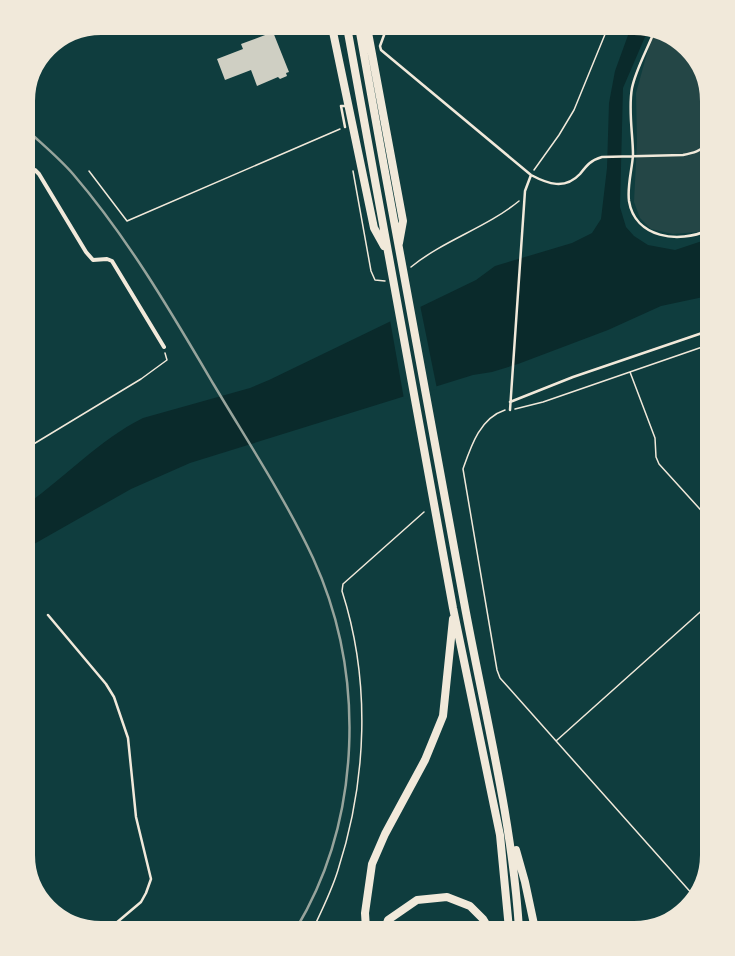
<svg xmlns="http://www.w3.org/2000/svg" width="735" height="956" viewBox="0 0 735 956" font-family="Jost,sans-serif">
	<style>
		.green { fill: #244646 }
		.water { fill: #0a2a2b }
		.pier { fill: #0f3d3e }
		.building { fill: #cfcfc3 }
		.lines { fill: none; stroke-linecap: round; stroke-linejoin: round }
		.path { stroke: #f1e9da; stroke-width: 1.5 }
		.service { stroke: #f1e9da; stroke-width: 2.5 }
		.minor { stroke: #f1e9da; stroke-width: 4 }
		.trunk { stroke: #f1e9da; stroke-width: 8 }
		.rail { stroke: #97a49c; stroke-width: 2.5 }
		.rim { fill: none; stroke: #f1e9da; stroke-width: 2 }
	</style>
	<rect width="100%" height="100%" fill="#0f3d3e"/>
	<!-- green -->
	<path class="green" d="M653 32 671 37 696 60 708 101V231L673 234 651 229 640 218 634 202 637 142 636 93Z"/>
	<!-- water -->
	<path class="water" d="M631 27 648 30 623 88 620 207 626 227 634 236 648 245 675 250 708 239V296L661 306 608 330 518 364 492 372 473 375 190 463 131 489 27 548V504C67 476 99 440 143 418L250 388 269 380 476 280 495 266 572 243 592 233 601 219 607 168 609 103 615 71Z"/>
	<!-- pier -->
	<path class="pier" d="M420 305 437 389 404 399 390 320Z"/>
	<!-- building -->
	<path class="building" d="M273 32 289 72 286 73 287 76 280 79 278 77 257 86 251 70 225 80 217 59 243 49 241 44Z"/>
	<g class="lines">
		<!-- path -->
		<path class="path" d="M534 170 559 135 574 110 608 27
			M89 171 127 221 340 129
			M353 171 371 271 375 280 385 281
			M411 267C444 240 486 228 519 201
			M630 372 655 438 656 457 659 464 708 518
			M515 409 543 402 708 345
			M505 410C480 418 471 446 463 469L497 670 500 678 694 896
			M27 448 141 379 167 360 165 353
			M556 741 708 605
			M313 929C322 910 332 890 338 870 367 780 371 681 342 591L343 584 424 512"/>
		<!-- service -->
		<path class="service" d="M387 27 380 46 381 50 531 175C548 184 565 190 580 174 587 165 591 160 602 157L683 155C693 153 701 151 708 144
			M654 32C647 50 636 69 632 88 628 110 633 134 633 155 632 170 627 186 629 201 635 238 679 244 708 230
			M345 127 341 106H347
			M510 402 573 377 708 331
			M510 410 525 191 531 175
			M48 615 106 684 114 697 128 738 136 817 151 879 146 893 141 902 109 929"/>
		<!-- minor -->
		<path class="minor" d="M27 171 35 170 39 174 86 252 93 260 107 259 112 261 164 347"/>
		<!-- trunk -->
		<path class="trunk" d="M332 27 374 228 384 246
			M347 27 453 608 500 835 509 929
			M359 27C393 219 429 411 464 602 484 711 512 818 519 929
			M367 27 403 221 399 243
			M516 850 525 882 535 929
			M366 929 365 913 372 864 385 834 425 760 443 716 453 619
			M385 929 388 920 417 900 447 897 470 906 483 919 489 929"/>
		<!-- rail -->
		<path class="rail" d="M27 130C42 144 59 158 73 174 128 238 171 312 214 385 248 442 285 498 313 558 366 674 362 819 296 929"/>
	</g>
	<!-- crop -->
	<path d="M0 0H735V956H0ZM101 34H634A67 67 0 0 1 701 101V855A67 67 0 0 1 634 922H101A67 67 0 0 1 34 855V101A67 67 0 0 1 101 34Z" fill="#f1e9da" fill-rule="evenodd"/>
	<path class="rim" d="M101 34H634A67 67 0 0 1 701 101V855A67 67 0 0 1 634 922H101A67 67 0 0 1 34 855V101A67 67 0 0 1 101 34Z"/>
</svg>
